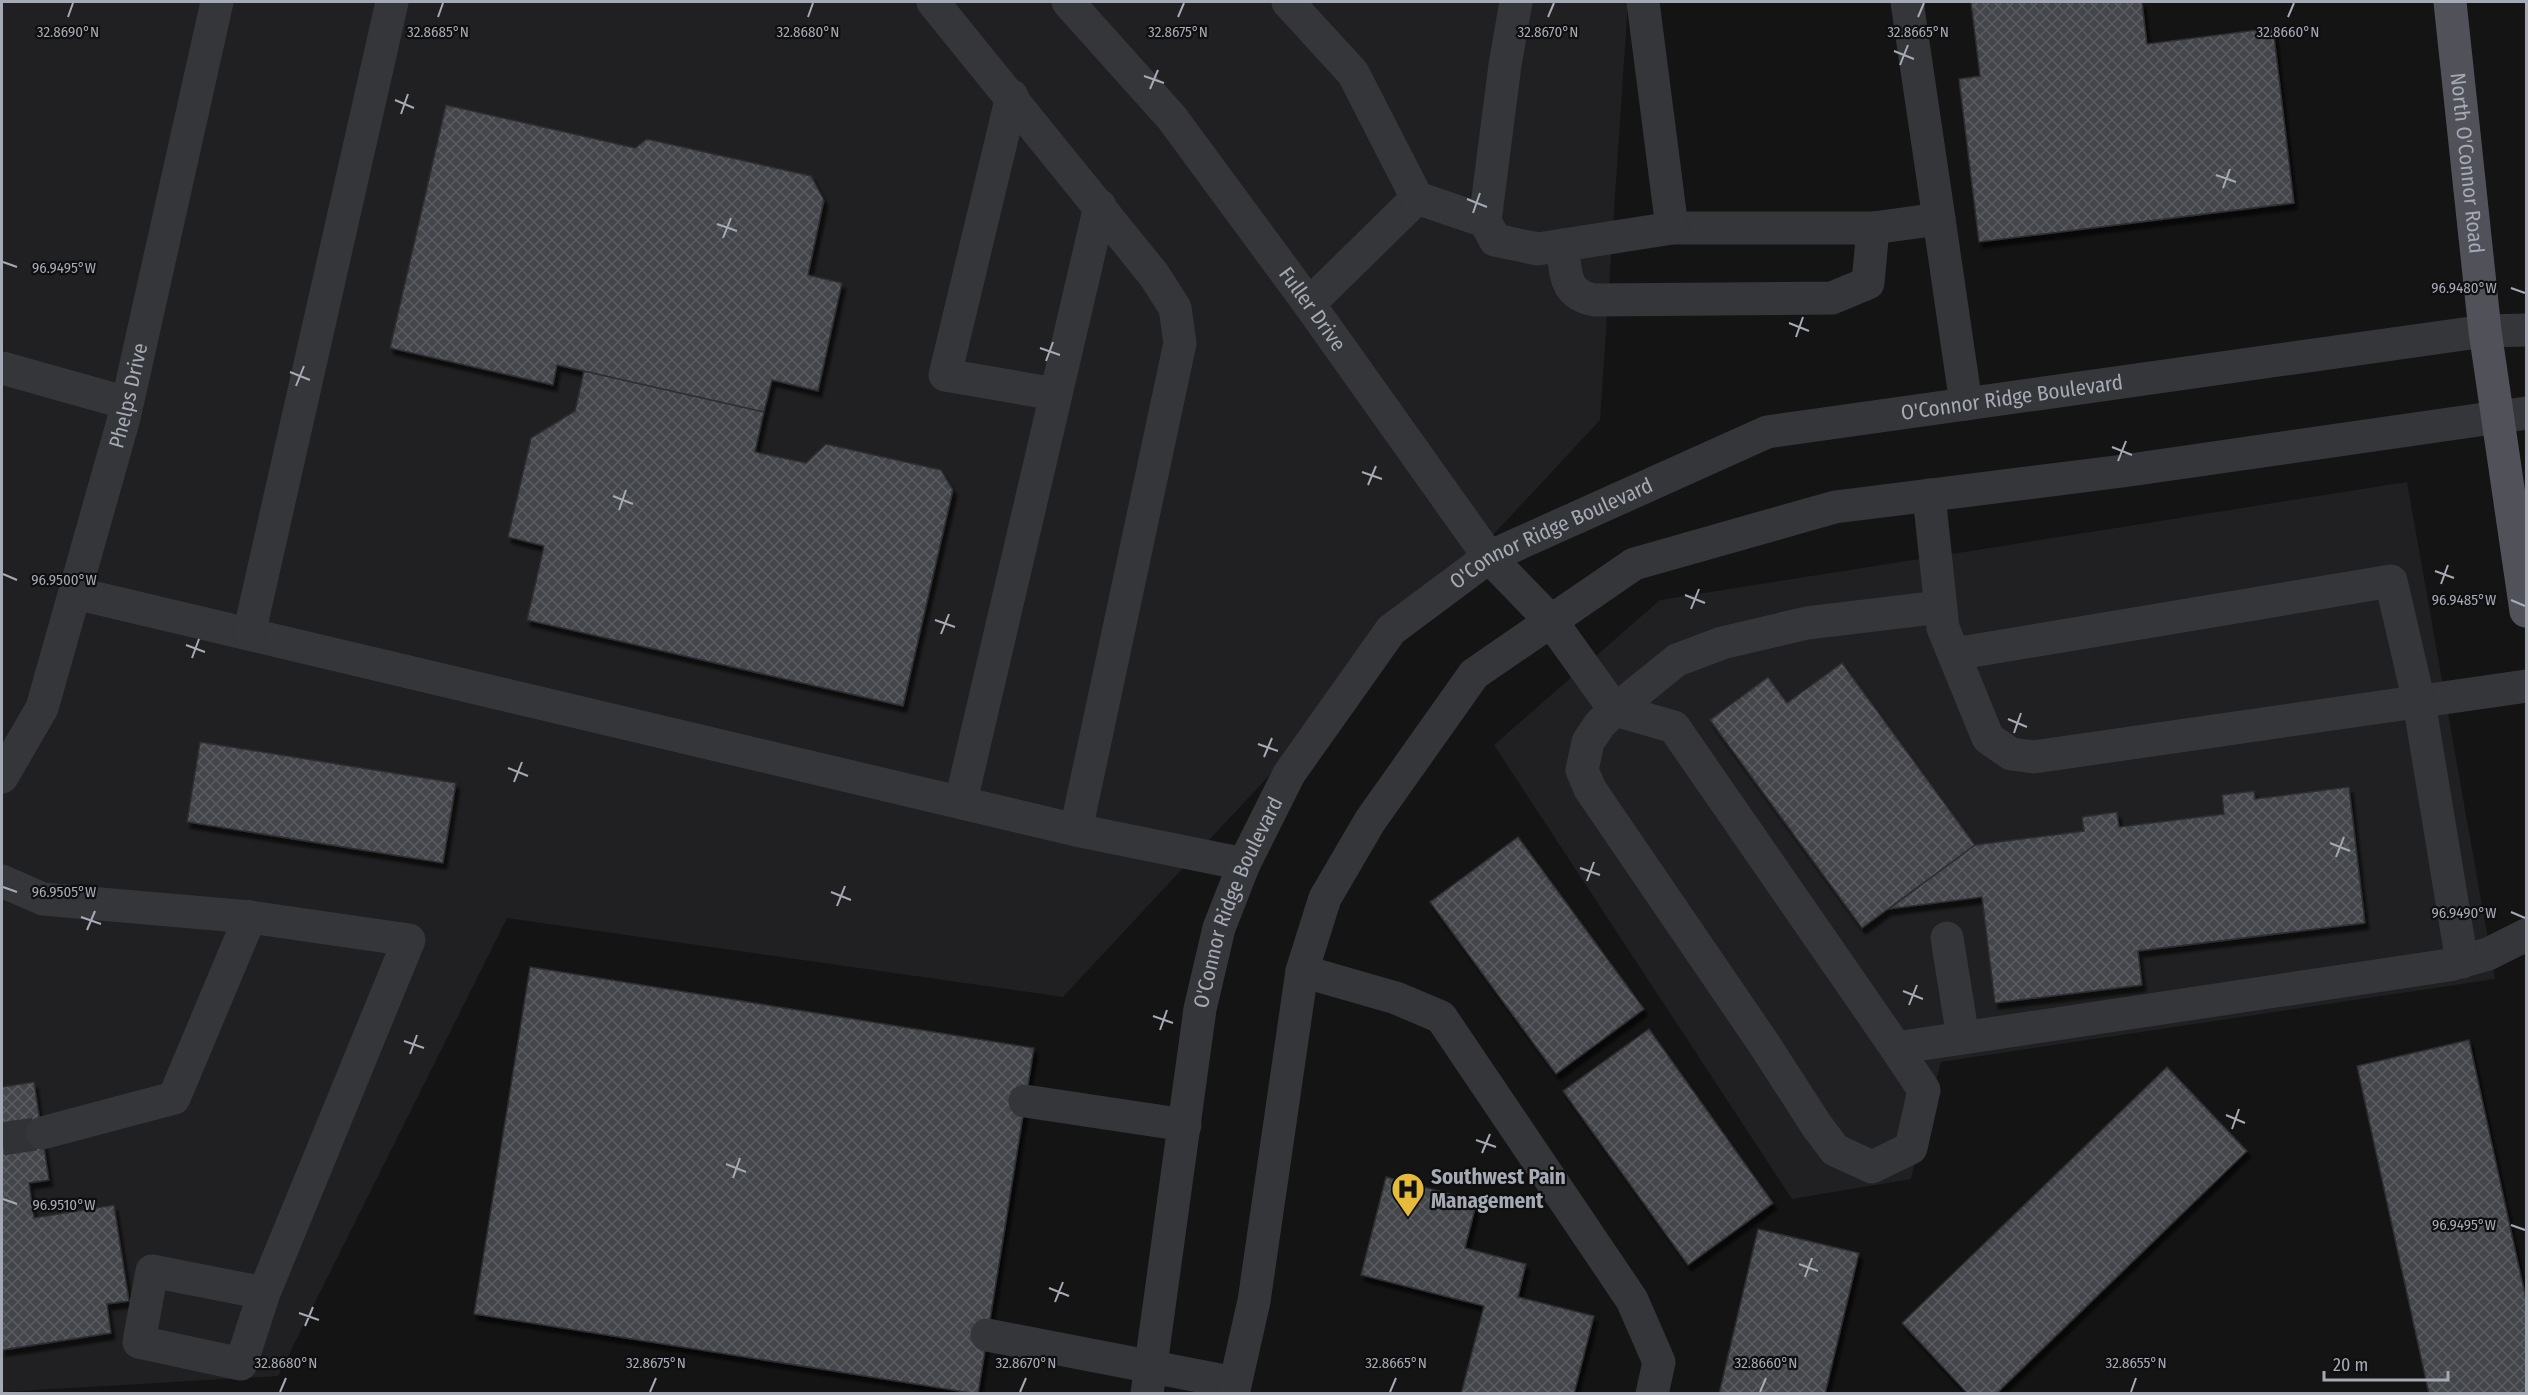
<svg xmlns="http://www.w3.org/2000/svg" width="2528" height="1395" viewBox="0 0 2528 1395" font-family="'Fira Sans Condensed',sans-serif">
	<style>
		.built { fill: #202022 }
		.building { fill: url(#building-cross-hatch); stroke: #2e2e31; stroke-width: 1.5; filter: url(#shadow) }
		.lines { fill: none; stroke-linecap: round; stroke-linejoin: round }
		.minor-tunnel { stroke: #313235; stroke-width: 33; stroke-dasharray: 33 16; stroke-linecap: butt }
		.minor { stroke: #35363a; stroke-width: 33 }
		.major { stroke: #515259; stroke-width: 33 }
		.ticks { fill: none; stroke: #a6aab5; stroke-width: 2 }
		.labels { text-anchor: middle; stroke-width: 4.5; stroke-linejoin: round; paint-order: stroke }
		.street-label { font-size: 21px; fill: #a6aab5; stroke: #0f0f10 }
		.poi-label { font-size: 21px; font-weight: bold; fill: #a6aab5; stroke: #0f0f10; text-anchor: start }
		.ticks-label { font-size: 15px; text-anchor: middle; fill: #a6aab5; stroke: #0f0f10; stroke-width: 4.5; stroke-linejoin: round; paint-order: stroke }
	</style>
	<defs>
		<pattern id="building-cross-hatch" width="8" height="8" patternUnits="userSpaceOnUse" patternTransform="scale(1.5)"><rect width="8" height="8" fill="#434448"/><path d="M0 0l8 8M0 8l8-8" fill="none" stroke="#5b5c60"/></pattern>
		<filter id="shadow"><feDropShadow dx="3.5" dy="6" stdDeviation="1.5" flood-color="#0009"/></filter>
	</defs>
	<rect width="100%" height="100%" fill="#141415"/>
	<!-- built -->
	<path class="built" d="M2 2H1628L1600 420 1063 997 507 918 278 1376 2 1392Z
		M2407 482 2495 979 1941 1062 1911 1179 1792 1199 1494 745 1660 600Z"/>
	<!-- building -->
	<path class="building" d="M1971 2H2142L2147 44 2273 28 2294 203 1979 242 1959 79 1980 76Z
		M446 105 635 148 647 139 811 176 824 200 808 275 842 283 818 391 772 380 764 412 557 365 553 385 390 348Z
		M584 371 764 412 755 452 806 463 826 444 941 470 953 490 903 706 527 620 544 546 508 537 531 438 575 411Z
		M1842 663 1975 845 1862 928 1710 720 1768 677 1787 703Z
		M200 742 456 783 443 863 187 822Z
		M2349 787 2365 923 2138 951 2142 985 1995 1003 1982 897 1889 909 1975 845 2084 831 2082 817 2117 812 2119 827 2224 814 2222 795 2254 791 2255 799Z
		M1518 837 1644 1009 1556 1074 1430 902Z
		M530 967 1034 1048 978 1394 474 1314Z
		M1649 1029 1773 1203 1688 1265 1563 1091Z
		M2469 1040 2526 1299V1394H2429L2357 1066Z
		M2167 1067 2247 1151 1996 1394H1968L1902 1323Z
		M34 1082 49 1180 29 1183 34 1218 114 1205 129 1301 107 1304 111 1333 2 1350V1087Z
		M1386 1177 1477 1201 1465 1248 1526 1264 1518 1297 1594 1316 1574 1394H1461L1484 1306 1361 1275Z
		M1758 1229 1859 1253 1825 1394H1719Z"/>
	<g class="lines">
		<!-- minor-tunnel -->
		<path class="minor-tunnel" d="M2 1139 42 1133"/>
		<!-- minor -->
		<g class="minor">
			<path d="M933 2 1154 275 1175 308 1180 343 1076 830 1244 864"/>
			<path id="s1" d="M1068 2 1172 118 1309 304 1489 557 1551 621 1615 710 1674 727 1896 1048 2449 965 2488 954 2526 935"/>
			<path d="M1288 2 1353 73 1417 198 1309 304"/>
			<path d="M1643 2 1672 228H1873L1939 219 1966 404"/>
			<path d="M1907 2 1939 219"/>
			<path d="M1012 96 945 375 1055 394"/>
			<path d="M1417 198 1485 221 1505 65 1516 2"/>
			<path d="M1485 221 1495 240 1538 249 1672 228"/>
			<path d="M1562 245C1567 273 1562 293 1594 300L1832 298 1868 283 1873 228"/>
			<path d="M2 368 127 403"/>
			<path d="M1929 495 1943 628 1988 738 2011 754 2034 757 2526 686"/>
			<path d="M75 593 1076 830"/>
			<path d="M249 634 392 2"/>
			<path d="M1954 654 2391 581 2419 702 2462 962"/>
			<path id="s2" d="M2 777 42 708 124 418 217 2"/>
			<path d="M961 801 1100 206"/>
			<path d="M2 881 43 899 250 917 409 940 264 1293 241 1364 139 1342 152 1271 264 1293"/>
			<path d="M1947 938 1963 1038"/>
			<path d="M1302 971 1396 998 1441 1017 1632 1300 1659 1362 1652 1394"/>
			<path d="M1896 1048 1924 1090 1911 1148 1872 1167 1835 1150 1817 1126 1764 1044 1590 789 1582 770 1588 742 1600 724 1615 710 1677 660 1722 643 1807 623 1940 607"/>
			<path d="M1025 1101 1185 1125"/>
			<path d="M42 1133 174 1098 250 917"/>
			<path d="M987 1335 1235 1383"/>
			<path id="s3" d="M1147 1394 1200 1009 1219 928 1244 864 1289 774 1391 630 1489 557 1767 432 2485 331 2526 330"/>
			<path d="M1233 1394 1254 1301 1302 971 1325 898 1370 821 1474 674 1634 564 1835 507 2123 471 2526 413"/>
		</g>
		<!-- major -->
		<path class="major" id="s4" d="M2450 2 2485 331 2526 611"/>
	</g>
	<!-- ticks -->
	<path class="ticks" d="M68 17 73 3M438 17 443 3M808 17 813 3M1178 17 1184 3M1548 17 1554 3M1918 17 1924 3M2288 17 2294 3M1894 51 1914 59M1900 65 1908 45M1144 76 1164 83M1150 89 1158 70M395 100 414 108M401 114 408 94M2216 175 2236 182M2223 188 2230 169M1467 199 1487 207M1473 213 1480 193M717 224 737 231M723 238 731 218M3 262 17 267M2511 288 2525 293M1789 323 1809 331M1796 337 1803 317M1040 348 1060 355M1046 361 1053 342M290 372 310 380M296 386 304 366M2112 447 2132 455M2118 461 2126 441M1362 472 1382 479M1368 485 1376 466M613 496 633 504M619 510 626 490M2435 571 2454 578M3 574 17 580M2441 584 2448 565M1685 595 1705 603M2511 600 2525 606M1691 609 1699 589M935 620 955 627M941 634 949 614M186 645 205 652M192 658 199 639M2008 719 2027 727M2014 733 2021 713M1258 744 1278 751M1264 757 1272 738M508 768 528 776M514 782 522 762M2330 843 2350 851M2336 857 2344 837M1580 868 1600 875M1587 881 1594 862M3 887 17 892M831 892 851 900M837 906 845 886M2511 912 2525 918M81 917 101 924M87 930 95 911M1903 991 1923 999M1909 1005 1917 985M1153 1016 1173 1023M1160 1030 1167 1010M404 1041 424 1048M410 1054 417 1035M2226 1115 2245 1123M2232 1129 2239 1109M1476 1140 1496 1147M1482 1153 1490 1134M726 1164 746 1172M733 1178 740 1158M3 1199 17 1204M2511 1225 2525 1230M1799 1264 1818 1271M1805 1277 1812 1258M1049 1288 1069 1296M1055 1302 1063 1282M299 1313 319 1320M305 1326 313 1307M280 1392 286 1378M650 1392 656 1378M1020 1392 1026 1378M1390 1392 1396 1378M1760 1392 1766 1378M2131 1392 2136 1378"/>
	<!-- icons -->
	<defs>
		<g id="hospital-pin" transform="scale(1.725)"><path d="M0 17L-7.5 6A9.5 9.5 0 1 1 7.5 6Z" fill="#e6bb3c" stroke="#0f0f10"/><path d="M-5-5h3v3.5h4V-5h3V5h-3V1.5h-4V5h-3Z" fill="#111"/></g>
	</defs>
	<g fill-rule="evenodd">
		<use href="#hospital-pin" x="1408" y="1189"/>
	</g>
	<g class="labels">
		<!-- street labels -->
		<g class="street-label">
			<text dy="7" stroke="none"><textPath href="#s4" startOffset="162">North O'Connor Road</textPath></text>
			<text dy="7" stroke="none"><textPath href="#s1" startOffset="393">Fuller Drive</textPath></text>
			<text dy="7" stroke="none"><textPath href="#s2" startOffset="404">Phelps Drive</textPath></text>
			<text dy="7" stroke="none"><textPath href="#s3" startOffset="1492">O'Connor Ridge Boulevard</textPath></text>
			<text dy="7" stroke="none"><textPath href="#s3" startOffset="1006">O'Connor Ridge Boulevard</textPath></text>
			<text dy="7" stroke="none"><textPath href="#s3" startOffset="502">O'Connor Ridge Boulevard</textPath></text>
		</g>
		<!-- poi labels -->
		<g class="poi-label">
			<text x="1431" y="1184">Southwest Pain<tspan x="1431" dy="24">Management</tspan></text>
		</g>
	</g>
	<g class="ticks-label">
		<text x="808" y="37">32.8680°N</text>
		<text x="1548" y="37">32.8670°N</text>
		<text x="1918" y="37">32.8665°N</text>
		<text x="2288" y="37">32.8660°N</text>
		<text x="68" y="37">32.8690°N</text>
		<text x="438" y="37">32.8685°N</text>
		<text x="1178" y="37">32.8675°N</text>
		<text x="64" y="273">96.9495°W</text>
		<text x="2464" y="293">96.9480°W</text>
		<text x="64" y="585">96.9500°W</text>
		<text x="2464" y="605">96.9485°W</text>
		<text x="64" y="897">96.9505°W</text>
		<text x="2464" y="918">96.9490°W</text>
		<text x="64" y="1210">96.9510°W</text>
		<text x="2464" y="1230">96.9495°W</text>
		<text x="286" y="1368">32.8680°N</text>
		<text x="656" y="1368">32.8675°N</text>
		<text x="1026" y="1368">32.8670°N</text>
		<text x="1396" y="1368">32.8665°N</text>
		<text x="1766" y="1368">32.8660°N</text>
		<text x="2136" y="1368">32.8655°N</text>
	</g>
	<!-- border -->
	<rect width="2528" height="1395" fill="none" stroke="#a6aab5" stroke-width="6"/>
	<!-- scale -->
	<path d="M2324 1371v9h124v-9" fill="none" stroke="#a6aab5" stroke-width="3"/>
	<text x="2333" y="1371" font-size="18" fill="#a6aab5" stroke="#0f0f10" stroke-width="4.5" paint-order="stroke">20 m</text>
</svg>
